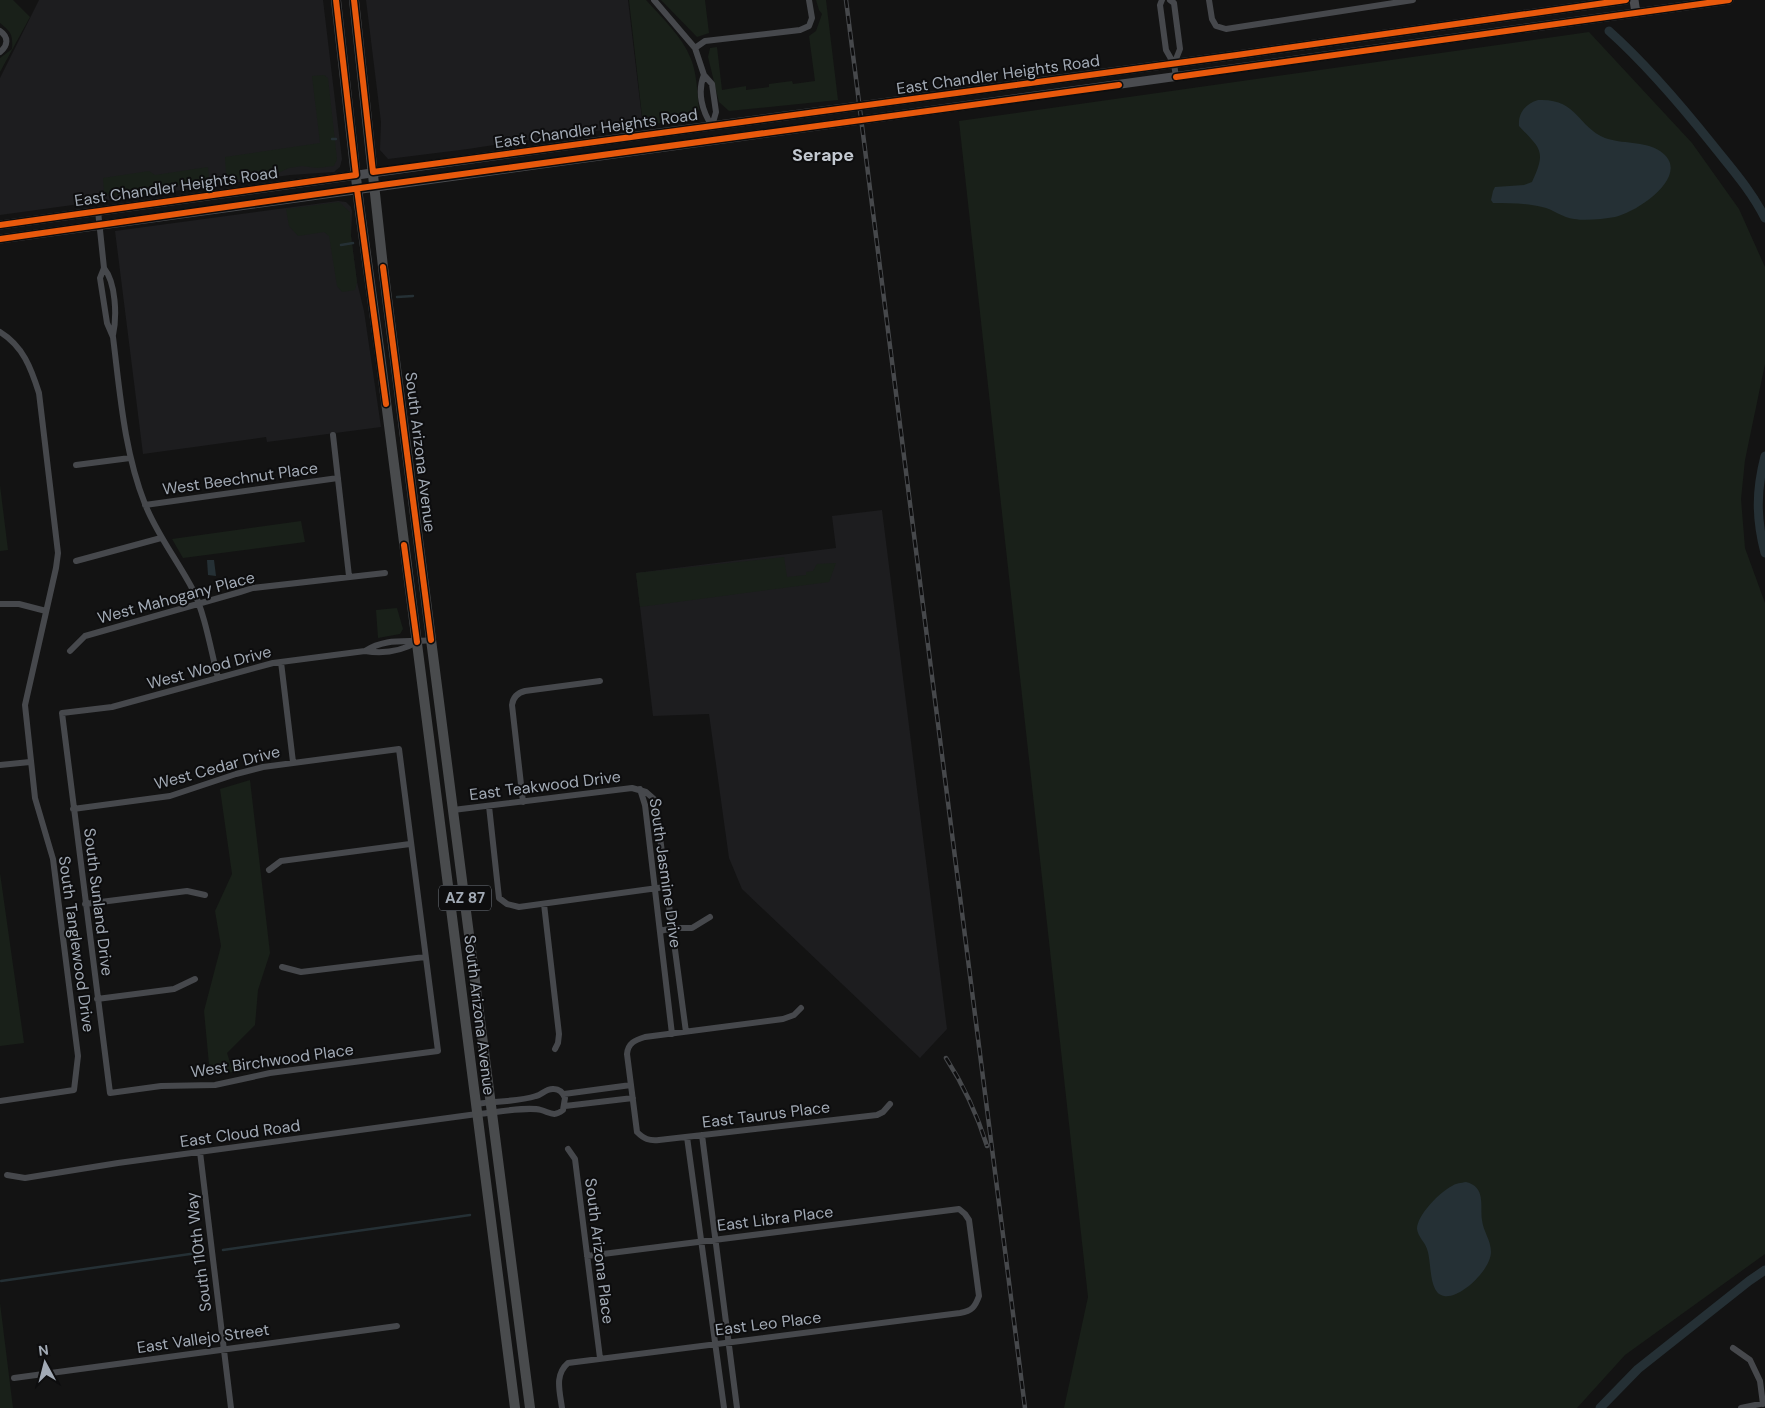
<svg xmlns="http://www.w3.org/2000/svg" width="1765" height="1408" viewBox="0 0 1765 1408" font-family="'DM Sans',sans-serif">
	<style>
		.built { fill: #1d1d1f }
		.green { fill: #192019 }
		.water { fill: #253035 }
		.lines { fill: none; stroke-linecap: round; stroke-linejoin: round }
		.stream { stroke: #253035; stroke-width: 2.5 }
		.canal { stroke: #253035; stroke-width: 9 }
		.minor { stroke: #46484c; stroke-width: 6 }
		.secondary { stroke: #4a4c50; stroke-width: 9 }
		.primary { stroke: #494b4d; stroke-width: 10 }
		.rail-casing { stroke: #46484b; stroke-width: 4.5 }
		.rail { stroke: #0d0d0e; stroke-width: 2.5; stroke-dasharray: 8; stroke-linecap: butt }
		.cycleway-casing { stroke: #0d0d0e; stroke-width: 9 }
		.cycleway { stroke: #e8590c; stroke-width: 6 }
		.labels { text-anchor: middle; stroke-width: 4; stroke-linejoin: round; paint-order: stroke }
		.shield { fill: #0d0d0e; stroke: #757b83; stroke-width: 1 }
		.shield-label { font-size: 15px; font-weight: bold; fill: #a2aab5 }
		.street-label { font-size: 16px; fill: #a2aab5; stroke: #0d0d0e }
		.neighbourhood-label { font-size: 18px; font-weight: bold; fill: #c3c9d1; stroke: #0d0d0e }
	</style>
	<rect width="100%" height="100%" fill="#131313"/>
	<!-- built -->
	<path class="built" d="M39 0H323L342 159 340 167 334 172 290 175 0 215V78Z
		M366 0H628L643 127 618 128 582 133 553 140H527L468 149 388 159 380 150 381 122Z
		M338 201 346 202 351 207 352 211 351 236 357 282 364 311 381 427 267 442 266 437 143 454 115 231Z
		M882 510 947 1029 920 1058 742 889 729 858 709 714 653 716 636 573 836 548 832 516Z"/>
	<!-- green -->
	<path class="green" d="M0 0H13L30 17 0 72V58L12 49C13 34 11 32 0 23Z
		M629 0H646C662 18 682 36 691 59 697 74 697 92 699 109L691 120 643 125Z
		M661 0H705L709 33 697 37Z
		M816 0H826L838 100 729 111 719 102 708 57 710 48 717 47 722 90 746 86V90L769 87V84L792 81 793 84 815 81 809 36 816 31 822 14 819 10Z
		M1589 32 1692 143 1739 209 1765 267V364L1745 460 1741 499 1745 548 1765 603V1254L1625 1355 1577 1408H1064L1088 1297 959 121Z
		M324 75 328 78 337 159 334 166 317 168 302 166 289 168 276 174 233 180 226 173 225 157 320 143 312 76Z
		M208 167 209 177 200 185C184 181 172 187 157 190 142 193 126 194 111 196L104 192 103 178 149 171 155 175Z
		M339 202 350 212 351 236 357 282 355 290 342 292 337 286 329 236 324 232 298 236 289 226 286 209Z
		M0 485 8 550 0 551Z
		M301 521 305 542 183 558 172 539Z
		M784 557 787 577 806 575V572L813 571 817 564 836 563 829 582 640 607 636 573Z
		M397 608 403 629 400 634 378 638 376 610Z
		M250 780 270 953 258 990 255 1025 227 1053 233 1072 210 1075 204 1011 221 946 215 911 232 874 220 789Z
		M0 873 24 1043 0 1046Z
		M0 1303 13 1408H0Z"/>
	<!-- water -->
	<path class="water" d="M1538 100C1577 98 1577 126 1605 138 1621 144 1645 141 1660 151 1694 174 1638 212 1615 217 1603 219 1586 221 1574 219 1563 218 1553 209 1542 207 1527 203 1509 203 1493 203L1491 200 1493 191 1495 187 1524 185 1532 182C1547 150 1540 149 1519 126 1518 112 1526 104 1538 100Z
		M207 560H214L216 576 208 575Z
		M1466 1182C1486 1187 1480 1205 1482 1220 1483 1231 1491 1240 1491 1252 1491 1269 1461 1299 1444 1296 1428 1293 1432 1262 1427 1249 1425 1242 1418 1237 1417 1229 1417 1215 1440 1192 1452 1186 1456 1183 1461 1183 1466 1182Z"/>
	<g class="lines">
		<!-- stream -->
		<path class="stream" d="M332 139H336
			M341 245 353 243
			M397 297 413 296
			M223 1250 470 1215
			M1 1281 204 1252"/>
		<!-- canal -->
		<path class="canal" d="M1609 31C1647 65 1680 104 1712 144 1731 168 1751 190 1765 218
			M1765 456C1756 491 1756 518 1765 553
			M1600 1408 1638 1369 1749 1281 1765 1270"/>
		<!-- minor -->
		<path class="minor" d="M654 0 695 48 704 75 712 84 716 112 712 126
			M1162 0 1160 5 1166 50 1174 64 1176 77
			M1170 0 1174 3 1180 49 1174 64
			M1209 0 1212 19 1216 26 1226 29 1413 0
			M0 31C9 37 8 46 0 52
			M695 48 705 41 800 30 809 26 812 18 809 0
			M704 75C697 92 702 111 712 126
			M98 211 104 268 100 278 107 323 113 337C120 393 124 451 145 504 157 535 178 561 193 590 205 614 211 651 218 678
			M104 268C116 283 117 316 113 335
			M0 332C23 346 31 368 39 393L58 553 56 568 25 705 35 798 53 859 78 1056 74 1090 0 1101
			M333 435 349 576
			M76 465 130 458
			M145 505 338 478
			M76 561 161 538
			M0 604H19L46 611
			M70 651 85 636 240 592 253 588 385 573
			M365 651C387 637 407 643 431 640
			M281 662 293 762
			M0 765 30 762
			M640 789 645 805 672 1034
			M523 802 512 705C513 697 517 693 525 691L600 681
			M489 806 499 898 507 904 519 907 665 887
			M73 809 170 796 236 774 263 767 399 749 438 1051 270 1073 215 1085 161 1086 110 1093 62 713 112 707 273 663 365 651C384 654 400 652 417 642
			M453 810 632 788 646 792 655 800 686 1032
			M269 870 281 861 410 844
			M85 904 187 891 205 895
			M544 904 559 1034 558 1043 555 1049
			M660 931 673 928H692L710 917
			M282 967 301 972 425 957
			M97 999 174 989 195 979
			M801 1008 794 1015 783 1019 645 1037C635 1040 628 1043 627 1054L637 1132C644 1139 649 1141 659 1140L877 1115 883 1112 890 1104
			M564 1094 631 1085
			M565 1106 633 1098
			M702 1135 737 1408
			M687 1137 724 1408
			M568 1149 575 1159 600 1358
			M200 1152 231 1408
			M7 1175 25 1178 118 1163 477 1114C493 1113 528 1106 541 1110 551 1113 554 1117 563 1110L565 1098C563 1093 560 1089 554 1089 546 1088 542 1095 536 1096 517 1102 495 1101 476 1104
			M1733 1348 1750 1360 1760 1381 1763 1404
			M14 1378 397 1326
			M562 1408C560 1392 554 1375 568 1363L960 1313C972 1311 975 1307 979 1296L969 1220 965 1214 959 1209 587 1256
			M1741 1408 1765 1403"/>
		<!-- secondary -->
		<path class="secondary" d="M1634 0 1636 13
			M0 225 622 138 1237 55 1626 0
			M0 239 1729 0"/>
		<!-- primary -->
		<path class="primary" d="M336 0 359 204 380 355 515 1408
			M354 0 383 267 530 1408"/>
		<!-- rail casing -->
		<g class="rail-casing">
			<path id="rail" d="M846 0 1025 1408
				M946 1058C964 1086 977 1114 987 1146"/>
		</g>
		<!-- rail -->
		<use href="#rail" class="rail"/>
		<!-- cycleway casing -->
		<g class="cycleway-casing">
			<path id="cycleway" d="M354 0 373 172 1237 55 1626 0
				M1176 77 1729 0
				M357 189 386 404
				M0 225 356 175 336 0
				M0 239 389 184 1119 85
				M383 267 431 640
				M404 545 417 642"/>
		</g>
		<!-- cycleway -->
		<use href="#cycleway" class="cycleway"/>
	</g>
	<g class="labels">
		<!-- shield labels -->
		<rect class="shield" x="439" y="885.5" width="52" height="25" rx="4"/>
		<g class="shield-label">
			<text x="465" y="903">AZ 87</text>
		</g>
		<!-- street labels -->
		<g class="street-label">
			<text transform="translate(998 74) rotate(-8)" y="6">East Chandler Heights Road</text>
			<text transform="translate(596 128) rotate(-8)" y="6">East Chandler Heights Road</text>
			<text transform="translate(176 186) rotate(-8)" y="6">East Chandler Heights Road</text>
			<text transform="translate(421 452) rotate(83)" y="6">South Arizona Avenue</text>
			<text transform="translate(240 478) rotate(-8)" y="6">West Beechnut Place</text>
			<text transform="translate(176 597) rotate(-15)" y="6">West Mahogany Place</text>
			<text transform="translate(209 667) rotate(-15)" y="6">West Wood Drive</text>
			<text transform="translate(217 767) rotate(-15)" y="6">West Cedar Drive</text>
			<text transform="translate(545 785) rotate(-7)" y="6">East Teakwood Drive</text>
			<text transform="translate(666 873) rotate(82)" y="6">South Jasmine Drive</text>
			<text transform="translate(99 902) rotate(83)" y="6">South Sunland Drive</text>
			<text transform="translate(77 944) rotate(82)" y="6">South Tanglewood Drive</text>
			<text transform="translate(480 1015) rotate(83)" y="6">South Arizona Avenue</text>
			<text transform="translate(272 1060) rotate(-8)" y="6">West Birchwood Place</text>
			<text transform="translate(766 1114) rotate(-7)" y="6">East Taurus Place</text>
			<text transform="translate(240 1133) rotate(-8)" y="6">East Cloud Road</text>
			<text transform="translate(775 1218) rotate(-7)" y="6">East Libra Place</text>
			<text transform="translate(600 1251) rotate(83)" y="6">South Arizona Place</text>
			<text transform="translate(198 1252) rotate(-97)" y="6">South 110th Way</text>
			<text transform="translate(768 1323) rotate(-7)" y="6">East Leo Place</text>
			<text transform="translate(203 1338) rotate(-8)" y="6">East Vallejo Street</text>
		</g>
		<!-- neighbourhood labels -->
		<g class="neighbourhood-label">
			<text x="823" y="161">Serape</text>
		</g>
	</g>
	<!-- north arrow -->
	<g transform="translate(45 1363) rotate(353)" stroke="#0d0d0e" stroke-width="4" paint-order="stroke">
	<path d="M0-4L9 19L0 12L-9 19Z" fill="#a2aab5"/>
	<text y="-8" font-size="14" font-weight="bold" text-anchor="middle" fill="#a2aab5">N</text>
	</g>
</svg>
